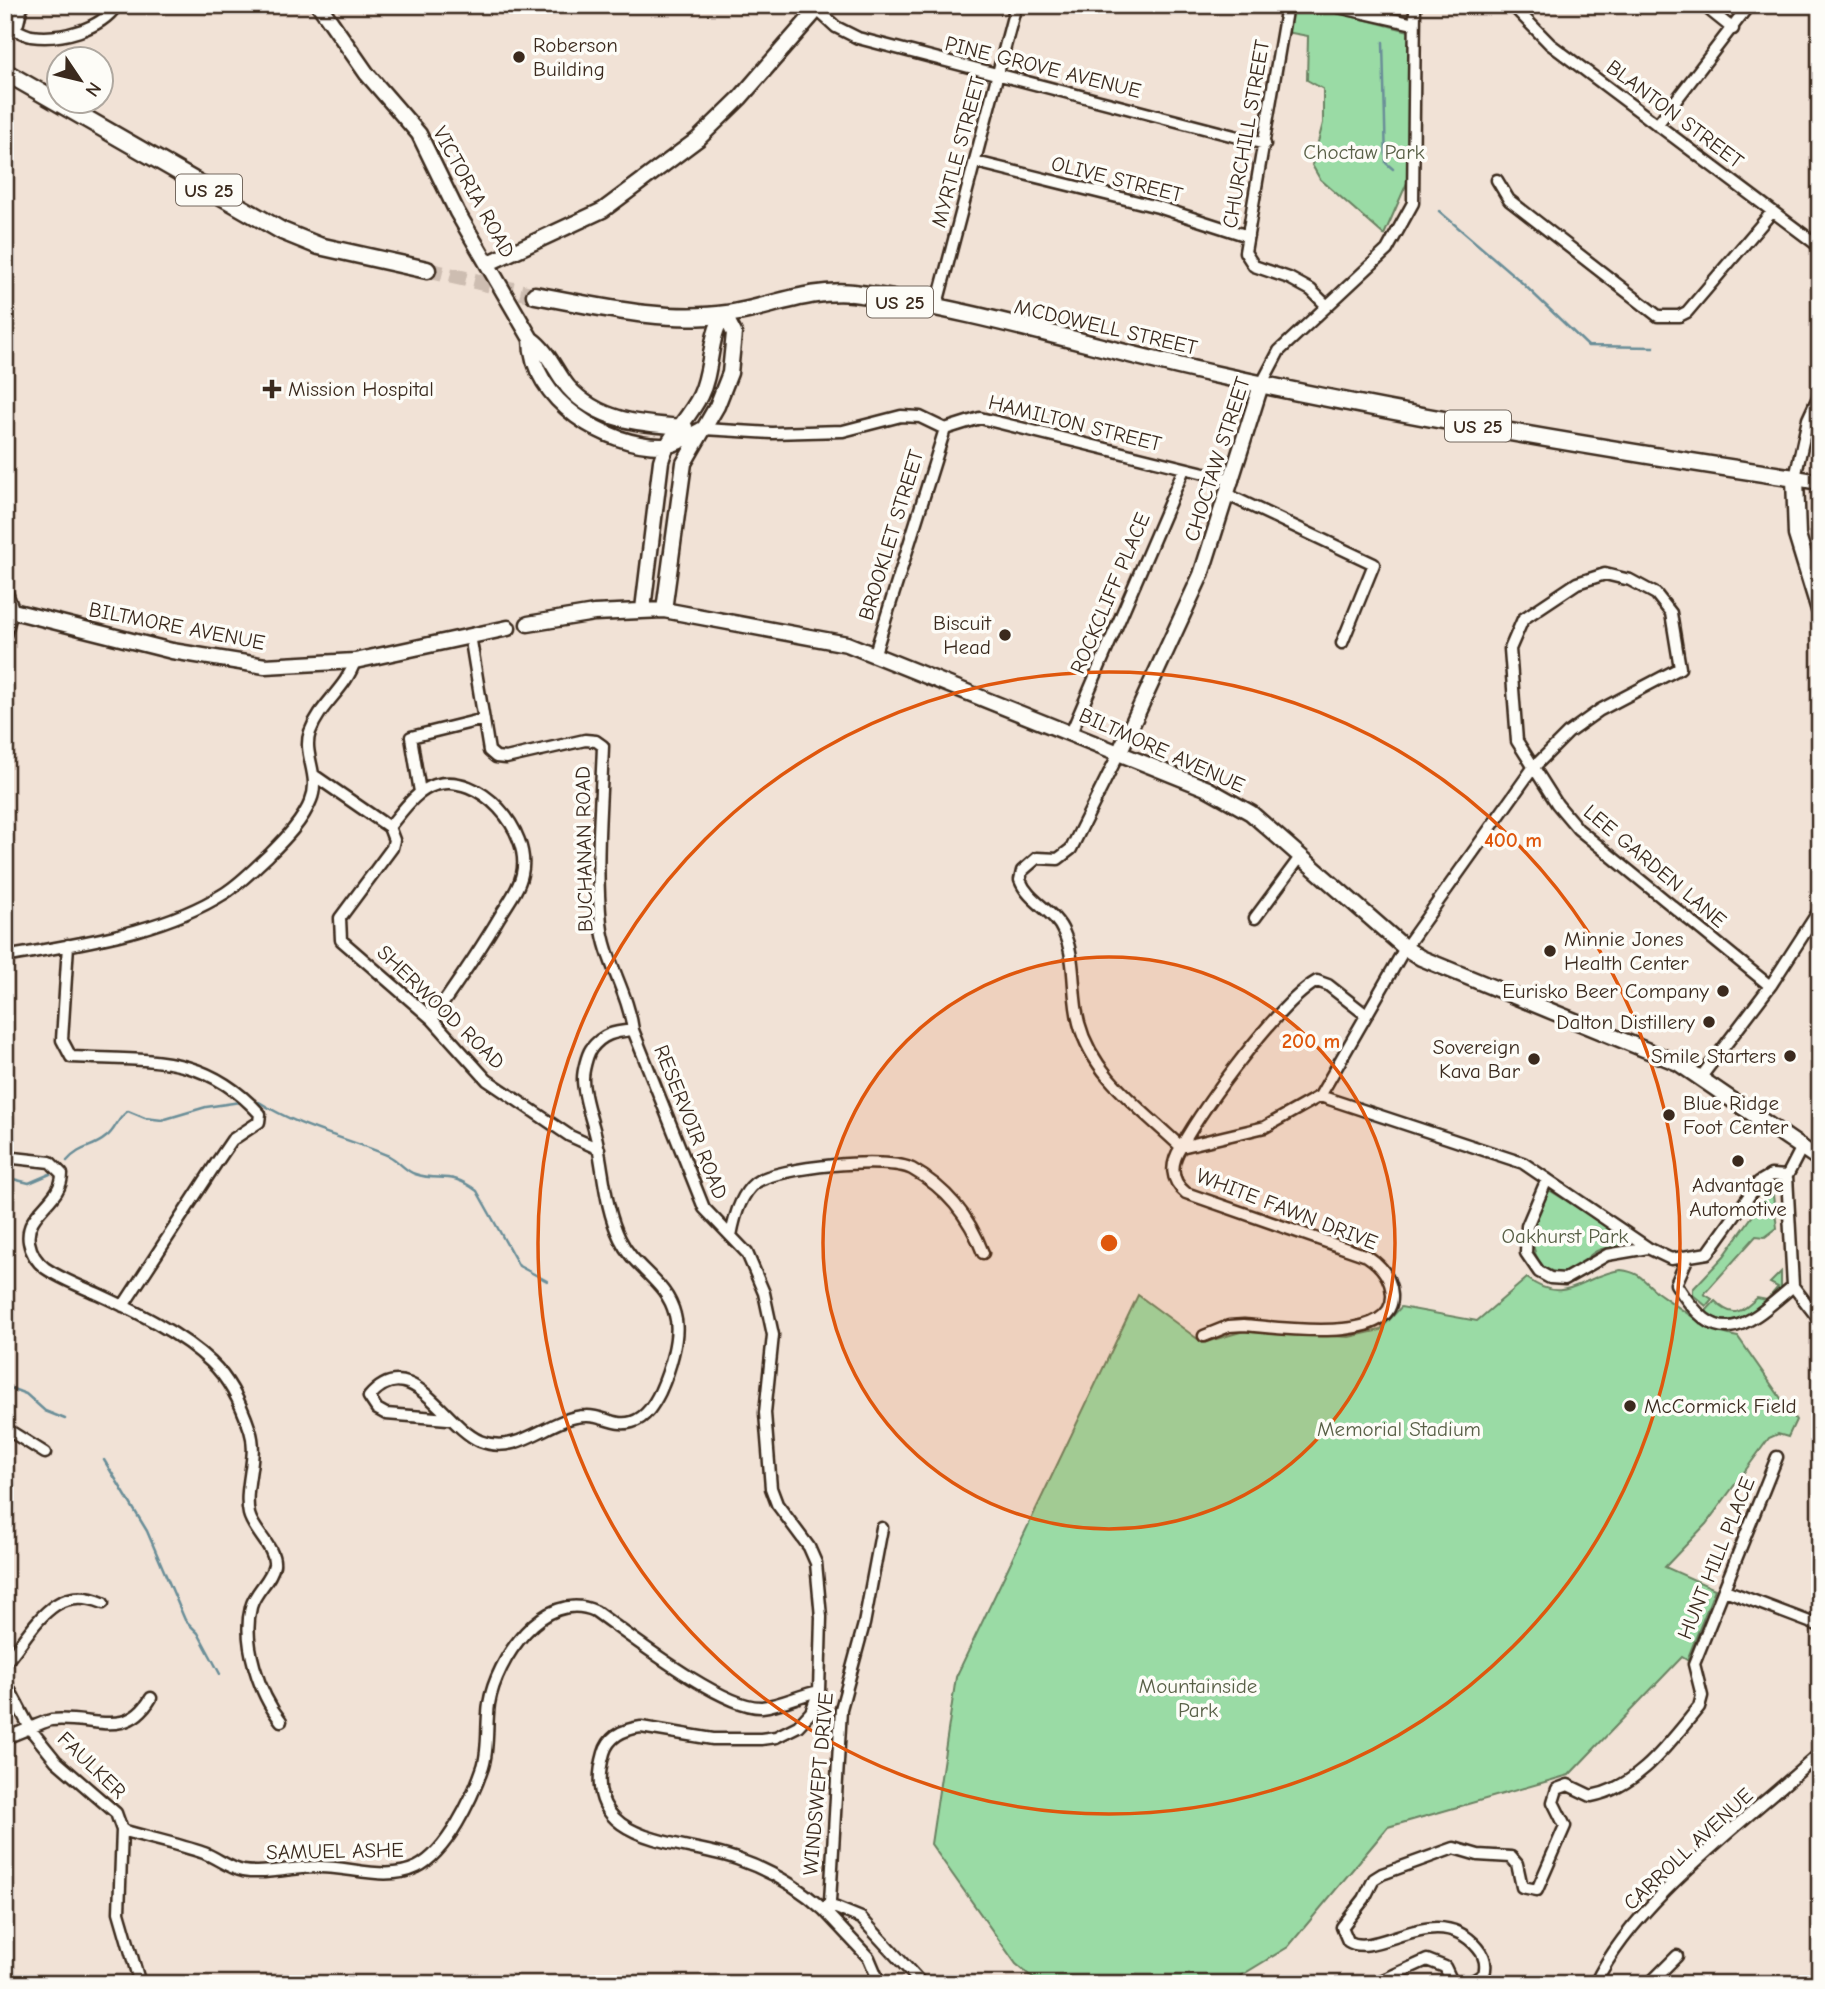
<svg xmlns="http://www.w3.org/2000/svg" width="1825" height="1989" viewBox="0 0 1825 1989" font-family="'Comic Neue',sans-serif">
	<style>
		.green { fill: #9adba5; stroke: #6a8262; stroke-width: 2 }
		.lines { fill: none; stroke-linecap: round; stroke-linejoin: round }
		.stream { stroke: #6a8e98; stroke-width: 2.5 }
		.primary-tunnel { stroke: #cdbdb1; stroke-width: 16; stroke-dasharray: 16 8; stroke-linecap: butt }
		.street-casing { stroke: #3b2a1e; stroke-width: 15 }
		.secondary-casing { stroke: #3b2a1e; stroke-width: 19 }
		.primary-casing { stroke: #3b2a1e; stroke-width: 21 }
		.street { stroke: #fdfcf7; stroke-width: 10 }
		.secondary { stroke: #fdfcf7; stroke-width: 14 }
		.primary { stroke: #fdfcf7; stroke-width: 16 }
		.ring { fill: none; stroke: #df570d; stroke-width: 3.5 }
		.poi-dot { fill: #3b2a1e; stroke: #fdfcf7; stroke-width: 2.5 }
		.labels { text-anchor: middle; stroke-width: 7; stroke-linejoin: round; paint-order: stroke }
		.shield { fill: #fdfcf7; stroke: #75695f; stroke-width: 2 }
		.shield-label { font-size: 19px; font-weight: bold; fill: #3b2a1e }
		.poi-label { font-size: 21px; fill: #3b2a1e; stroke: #fdfcf7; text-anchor: start }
		.street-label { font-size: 21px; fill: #3b2a1e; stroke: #fdfcf7 }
		.park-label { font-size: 21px; fill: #585f46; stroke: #fdfcf7 }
		.centre { fill: #df570d; stroke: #fdfcf7; stroke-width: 3.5 }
		.ring-label { font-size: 21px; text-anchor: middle; font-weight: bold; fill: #df570d; stroke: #fdfcf7; stroke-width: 7; stroke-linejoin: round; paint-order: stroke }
	</style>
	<rect width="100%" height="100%" fill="#f1e2d6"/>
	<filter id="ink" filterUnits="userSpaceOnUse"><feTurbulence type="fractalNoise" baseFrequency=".0143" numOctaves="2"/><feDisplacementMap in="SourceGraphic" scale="14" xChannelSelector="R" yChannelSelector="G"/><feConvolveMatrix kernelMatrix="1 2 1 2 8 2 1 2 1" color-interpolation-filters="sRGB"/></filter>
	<g filter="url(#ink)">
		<!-- green -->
		<path class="green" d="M1291 5H1308L1409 31 1410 176 1384 235 1320 179 1312 165 1323 123V89L1307 80 1308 36 1286 32Z
			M1769 1183 1775 1188 1773 1195 1777 1228 1765 1237 1756 1236 1704 1294 1712 1299 1706 1306 1693 1295V1289L1724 1256 1768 1194 1763 1189Z
			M1549 1190 1630 1240 1631 1244C1622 1249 1610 1245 1599 1250 1586 1255 1578 1271 1563 1273 1557 1274 1548 1270 1543 1266 1523 1245 1537 1212 1549 1190Z
			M1621 1270C1642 1273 1641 1279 1657 1292 1678 1307 1713 1334 1738 1337L1796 1420 1788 1437 1778 1434 1769 1438 1706 1524 1665 1567 1715 1589 1687 1660 1682 1657 1569 1775 1388 1827 1288 1947 1227 1984H1040L1016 1964 931 1844 956 1677 1138 1295 1203 1343 1244 1331 1349 1337 1380 1330 1401 1307 1477 1321 1527 1278C1565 1308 1584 1274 1621 1270Z
			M1781 1272V1290C1760 1308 1732 1334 1705 1312L1715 1301C1733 1319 1740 1313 1757 1298L1767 1300 1778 1287 1770 1283Z"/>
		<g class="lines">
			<!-- stream -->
			<path class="stream" d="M1383 42 1386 163 1393 169
				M1439 211 1518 279 1588 346 1654 347
				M259 1102C304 1130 343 1136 389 1156 399 1161 405 1171 415 1174 440 1183 448 1169 477 1191L519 1266 547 1281
				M67 1161C81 1145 92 1149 106 1137 116 1130 117 1118 128 1111L145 1118 162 1120 206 1107 240 1102
				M5 1177 29 1183 50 1174
				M5 1386 26 1394 45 1411 65 1419
				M104 1460 147 1531 185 1620 198 1633 220 1674"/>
			<!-- primary-tunnel -->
			<path class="primary-tunnel" d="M427 270 535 295"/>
			<!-- street casing -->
			<g class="street-casing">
				<path id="street" d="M1287 5 1245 252 1254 266 1289 278 1311 290 1327 306
					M1329 5 1414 24
					M1512 5 1550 44 1820 247
					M1703 5 1733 29
					M814 7 836 27 858 38 1265 144
					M5 25C13 28 23 34 31 36 60 40 100 30 117 5
					M10 27 18 23 21 10
					M1657 125 1749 5
					M976 162 1158 207 1248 236
					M1497 180 1509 200 1658 316H1679L1687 312 1772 212
					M936 308 1016 5
					M1261 385 1279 351 1387 250 1413 203 1415 5
					M704 429 772 433 843 431 901 416 920 417 945 429 980 418 1233 480
					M1795 478 1808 419 1820 393
					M1228 495 1374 564 1342 643
					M470 635 489 751 496 757 506 758 585 740 596 741 603 746C601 804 595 865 601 923 605 961 628 992 633 1030L704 1208 747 1253 764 1293 773 1335 765 1413 771 1488 777 1504 809 1547 816 1563 821 1617 819 1691 811 1712 798 1726 776 1737 761 1739H713L641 1727C625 1729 609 1735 604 1753 577 1847 682 1839 737 1859 769 1870 799 1887 824 1910L834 1907 861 1918 922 1984
					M5 636 12 612
					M875 653 945 429
					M1071 733 1184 469
					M1119 753 1071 849 1058 859 1037 858 1022 871 1020 880C1029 903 1055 910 1064 933 1077 962 1071 993 1079 1023 1093 1077 1143 1110 1181 1147 1204 1106 1278 1003 1317 981L1328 985 1365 1014
					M315 776 389 827 394 840 392 848 340 918 341 940 432 1019 487 1080 570 1136 599 1149
					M420 792 411 737 484 719
					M389 827C402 812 415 791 435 785 479 771 532 831 522 874 519 889 508 903 500 916 479 952 456 985 432 1019
					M1255 918 1301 856
					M68 945 62 1040 71 1057C148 1061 204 1052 260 1114L259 1122 232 1140 217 1162 123 1306
					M5 957C79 943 160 934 225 893 241 883 255 868 269 855 285 839 303 821 311 800 321 776 302 754 310 732 320 704 346 689 355 661
					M1701 1077 1771 985 1820 909
					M1320 1096 1523 1163 1648 1248 1671 1259 1708 1253 1759 1182 1771 1175 1787 1176
					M1802 1147 1787 1176 1793 1286 1820 1321
					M5 1157 50 1162 62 1174C62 1202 24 1212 29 1242 31 1253 37 1262 45 1268 61 1279 80 1286 98 1294 135 1311 181 1333 211 1362 229 1379 242 1406 250 1430 259 1456 243 1486 249 1514 253 1531 276 1548 274 1565 271 1581 255 1591 251 1607 242 1642 259 1694 281 1721
					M1547 1179 1527 1226 1526 1253 1539 1272 1550 1278 1565 1279 1607 1255 1648 1248
					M731 1236C734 1219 740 1195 755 1183 777 1167 888 1156 912 1169 946 1188 970 1218 983 1253
					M1688 1257 1676 1284C1719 1353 1744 1328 1793 1286
					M1204 1336 1229 1326 1244 1325C1276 1327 1394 1346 1392 1295 1391 1278 1381 1265 1367 1256L1186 1193C1170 1180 1170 1164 1181 1147L1265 1127 1320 1096 1405 948 1533 768 1568 733 1600 710 1680 668 1671 613 1656 594 1630 580 1605 574 1577 583 1523 619 1510 649 1517 741 1557 804 1578 829 1770 986
					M448 1419 386 1414 377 1409 369 1397C411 1348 444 1426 480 1441 520 1457 550 1416 586 1416 602 1415 615 1427 632 1422 646 1418 654 1404 660 1392 669 1372 681 1336 675 1315 667 1281 634 1269 620 1239 605 1208 604 1174 597 1141 593 1122 583 1098 583 1079 583 1071 587 1055 591 1049 603 1033 615 1032 633 1030
					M5 1428 45 1453
					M1725 1590 1820 1626
					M5 1663C33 1631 53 1581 103 1603
					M5 1681 31 1730 56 1761 116 1813 122 1830 119 1912 140 1984
					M5 1738C18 1734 42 1722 51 1720 90 1715 126 1741 151 1698
					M122 1830C149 1838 178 1844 204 1853 217 1858 229 1868 243 1871 266 1875 293 1867 317 1867 349 1866 386 1882 417 1867 447 1852 472 1799 483 1767 489 1748 486 1724 489 1704 496 1660 544 1588 595 1611 629 1635 723 1709 762 1707 781 1705 800 1695 819 1691
					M880 1984 869 1958 824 1910 830 1902 841 1709 864 1624 882 1528
					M1374 1984 1427 1960 1445 1967 1453 1984
					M1468 1984 1484 1974C1487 1964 1485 1956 1478 1948 1436 1898 1377 1960 1348 1941L1342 1927 1364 1899 1374 1879 1382 1874 1454 1848 1478 1855 1511 1857 1517 1864 1522 1887 1537 1890 1565 1826 1553 1802 1557 1789 1568 1785 1591 1796C1638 1788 1670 1742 1699 1707L1702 1696 1694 1664 1777 1457
					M1595 1984C1634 1900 1751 1817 1820 1753
					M1649 1984 1677 1956
					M1817 1984 1820 1982"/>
			</g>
			<!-- secondary casing -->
			<g class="secondary-casing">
				<path id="secondary" d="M319 5 367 74 419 134 457 212 531 339C549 352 555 371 568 387 599 422 642 424 685 427
					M489 263 603 210 698 139 740 98 821 5
					M531 339C531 400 607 447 663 446 676 445 691 435 703 429
					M1795 478 1820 482
					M5 593 12 612
					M5 609 172 651 265 666 355 661 508 628
					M643 609 661 461C668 436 689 419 700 396 713 370 708 338 724 314L734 333 730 373 717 406 684 463 664 610
					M528 624 594 613 664 610 847 644 1208 789 1251 813 1405 948 1421 958 1678 1063 1820 1160
					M1119 753 1201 575 1261 385"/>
			</g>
			<!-- primary casing -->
			<g class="primary-casing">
				<path id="primary" d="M5 72 282 231 319 246 427 270
					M535 295C596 306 664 323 727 314 768 308 811 288 853 293 976 309 1097 349 1218 375 1409 417 1602 449 1795 478L1797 535 1820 610"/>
			</g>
			<!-- street -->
			<use href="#street" class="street"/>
			<!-- secondary -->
			<use href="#secondary" class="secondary"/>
			<!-- primary -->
			<use href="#primary" class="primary"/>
		</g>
	</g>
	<!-- distance rings -->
	<circle cx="1109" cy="1243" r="286" fill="#df570d" fill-opacity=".12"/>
	<g class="ring">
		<circle cx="1109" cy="1243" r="286"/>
		<circle cx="1109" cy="1243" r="571"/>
	</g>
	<!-- markers -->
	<g class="poi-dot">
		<circle cx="519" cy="57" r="7"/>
		<path d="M268.5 378.5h7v7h7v7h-7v7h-7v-7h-7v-7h7z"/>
		<circle cx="1005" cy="635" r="7"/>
		<circle cx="1550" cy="951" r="7"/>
		<circle cx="1723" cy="991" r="7"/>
		<circle cx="1709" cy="1022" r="7"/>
		<circle cx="1790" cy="1056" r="7"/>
		<circle cx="1534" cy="1059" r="7"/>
		<circle cx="1669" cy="1115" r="7"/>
		<circle cx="1738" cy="1161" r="7"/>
		<circle cx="1630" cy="1406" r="7"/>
	</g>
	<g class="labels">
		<!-- shield labels -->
		<g class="shield">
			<rect x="176" y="174.5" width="66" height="31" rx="5"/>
			<rect x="867" y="286.5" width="66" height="31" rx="5"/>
			<rect x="1445" y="410.5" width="66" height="31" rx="5"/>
		</g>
		<g class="shield-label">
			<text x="209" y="197">US 25</text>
			<text x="900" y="309">US 25</text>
			<text x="1478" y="433">US 25</text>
		</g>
		<!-- poi labels -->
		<g class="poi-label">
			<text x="533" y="52">Roberson<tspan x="533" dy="24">Building</tspan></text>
			<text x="288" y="396">Mission Hospital</text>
			<text x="991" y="630" text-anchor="end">Biscuit<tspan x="991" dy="24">Head</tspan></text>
			<text x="1564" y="946">Minnie Jones<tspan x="1564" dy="24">Health Center</tspan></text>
			<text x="1709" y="998" text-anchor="end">Eurisko Beer Company</text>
			<text x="1695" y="1029" text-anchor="end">Dalton Distillery</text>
			<text x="1520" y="1054" text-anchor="end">Sovereign<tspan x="1520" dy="24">Kava Bar</tspan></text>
			<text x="1776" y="1063" text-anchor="end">Smile Starters</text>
			<text x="1683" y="1110">Blue Ridge<tspan x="1683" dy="24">Foot Center</tspan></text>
			<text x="1738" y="1192" text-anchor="middle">Advantage<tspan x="1738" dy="24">Automotive</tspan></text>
			<text x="1644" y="1413">McCormick Field</text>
		</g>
		<!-- street labels -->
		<g class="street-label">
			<text transform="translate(1043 67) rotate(14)" y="7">PINE GROVE AVENUE</text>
			<text transform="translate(1675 114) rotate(37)" y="7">BLANTON STREET</text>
			<text transform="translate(1246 134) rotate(-80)" y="7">CHURCHILL STREET</text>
			<text transform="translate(958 152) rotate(-75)" y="7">MYRTLE STREET</text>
			<text transform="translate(1117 179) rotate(14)" y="7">OLIVE STREET</text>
			<text transform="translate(474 192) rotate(61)" y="7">VICTORIA ROAD</text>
			<text transform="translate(1106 327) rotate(13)" y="7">MCDOWELL STREET</text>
			<text transform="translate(1075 423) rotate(14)" y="7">HAMILTON STREET</text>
			<text transform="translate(1217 459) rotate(-72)" y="7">CHOCTAW STREET</text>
			<text transform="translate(891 535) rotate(-73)" y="7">BROOKLET STREET</text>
			<text transform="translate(1110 593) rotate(-67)" y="7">ROCKCLIFF PLACE</text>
			<text transform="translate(177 626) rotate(11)" y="7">BILTMORE AVENUE</text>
			<text transform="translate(1162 750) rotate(24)" y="7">BILTMORE AVENUE</text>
			<text transform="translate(584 849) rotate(-91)" y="7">BUCHANAN ROAD</text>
			<text transform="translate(1655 866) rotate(40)" y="7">LEE GARDEN LANE</text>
			<text transform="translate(441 1007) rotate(44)" y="7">SHERWOOD ROAD</text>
			<text transform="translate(691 1122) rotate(68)" y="7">RESERVOIR ROAD</text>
			<text transform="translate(1287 1209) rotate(21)" y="7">WHITE FAWN DRIVE</text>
			<text transform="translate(1716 1558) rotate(-68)" y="7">HUNT HILL PLACE</text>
			<text transform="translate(92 1765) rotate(44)" y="7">FAULKER</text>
			<text transform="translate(818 1784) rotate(-85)" y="7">WINDSWEPT DRIVE</text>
			<text transform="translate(1688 1849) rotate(-43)" y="7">CARROLL AVENUE</text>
			<text transform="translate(335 1851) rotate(-1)" y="7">SAMUEL ASHE</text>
		</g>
		<!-- park labels -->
		<g class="park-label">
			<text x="1364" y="159">Choctaw Park</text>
			<text x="1565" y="1243">Oakhurst Park</text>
			<text x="1399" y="1436">Memorial Stadium</text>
			<text x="1198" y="1693">Mountainside<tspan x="1198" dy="24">Park</tspan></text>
		</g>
	</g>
	<circle cx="1109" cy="1243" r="10" class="centre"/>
	<g class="ring-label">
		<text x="1513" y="847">400 m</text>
		<text x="1311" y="1048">200 m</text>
	</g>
	<!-- margin -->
	<rect width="1825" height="1989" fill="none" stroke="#fdfcf7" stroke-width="28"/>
	<rect x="14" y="14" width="1797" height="1961" fill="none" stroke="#3b2a1e" stroke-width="2.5" filter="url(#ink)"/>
	<!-- north arrow -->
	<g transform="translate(80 80) rotate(125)"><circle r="33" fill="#fdfcf7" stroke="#afa8a0" stroke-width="2"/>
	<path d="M0-5L12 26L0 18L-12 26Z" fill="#3b2a1e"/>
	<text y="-10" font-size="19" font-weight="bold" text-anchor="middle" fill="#3b2a1e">N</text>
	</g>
</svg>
